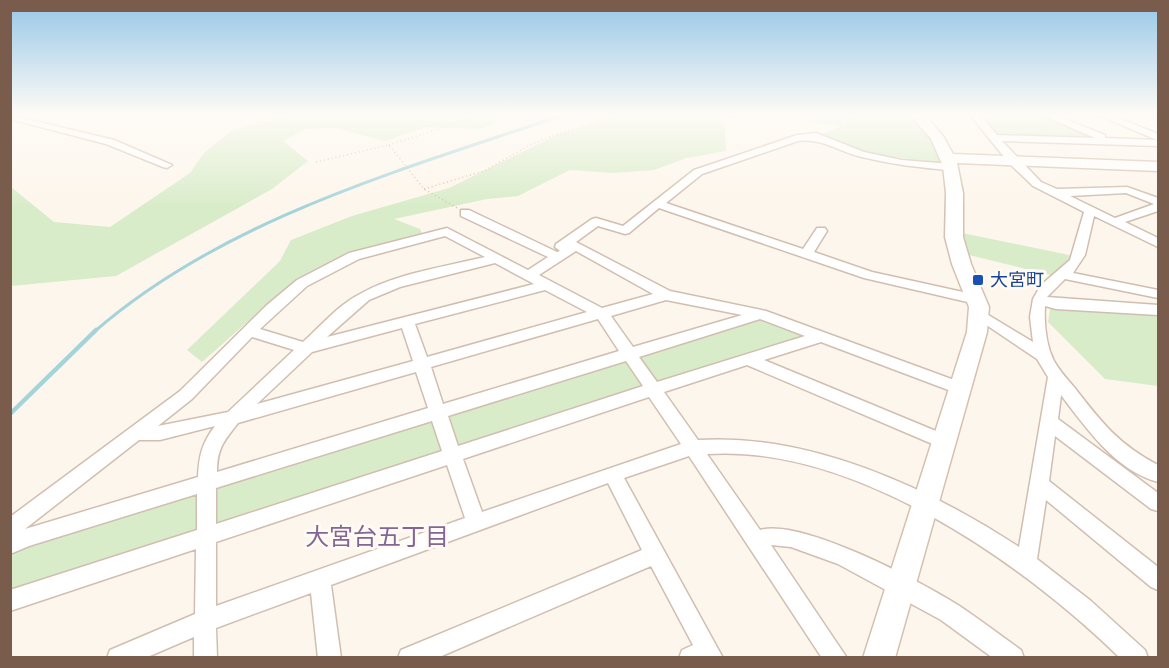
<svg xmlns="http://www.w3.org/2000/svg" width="1169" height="668" viewBox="0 0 1169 668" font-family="Karla,'Noto Sans JP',sans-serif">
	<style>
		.green { fill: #d8ecc9 }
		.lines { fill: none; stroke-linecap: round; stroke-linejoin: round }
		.stream-far1 { stroke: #a5d3da; stroke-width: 3 }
		.stream { stroke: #a5d3da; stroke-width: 4.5 }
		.street-casing { stroke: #d1beb0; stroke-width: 3 }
		.secondary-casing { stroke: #d6c0b0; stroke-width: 3 }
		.path { stroke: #d9b8a5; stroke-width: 1.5; stroke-dasharray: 1 3; stroke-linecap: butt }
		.street { fill: #fff; fill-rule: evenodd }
		.secondary { fill: #fff; fill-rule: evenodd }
		.transit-dot { fill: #1a4fb4; stroke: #fffaf3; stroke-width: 2 }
		.labels { text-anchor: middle; stroke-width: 6; stroke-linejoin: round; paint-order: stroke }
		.transit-label { font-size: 18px; fill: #164399; stroke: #fffaf3; text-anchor: start }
		.near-neighbourhood-label { font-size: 24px; fill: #846695; stroke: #fffaf3 }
	</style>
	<rect width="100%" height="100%" fill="#fdf6ec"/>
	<!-- green -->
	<path class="green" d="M290 115H512L481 129 425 127 385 141 336 128 305 129 283 141 308 161 272 189 116 276 11 286V187L54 222 110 227 190 173 203 154 231 131Z
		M627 115H844L841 118 844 126 854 115H911L932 135 944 164 862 152 822 134 842 126 793 120 724 119 726 151 686 158 654 170 613 173 570 170 518 196 487 199 394 219 420 229 423 235C386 244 347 251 313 271 273 296 238 331 202 362L187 350 280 261 291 240 352 216 449 188 559 134Z
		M979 115H1043L1102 139 1000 136Z
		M957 232 1074 256 1058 277 961 253Z
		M1051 302 1109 305 1158 311V386L1105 379 1048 322Z
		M758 318 806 331 805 336 661 383 655 380 641 359 642 354Z
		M622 361 628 363 643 386 640 389 462 448 455 446 444 420 449 413Z
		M429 421 434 422 444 450 440 455 213 525V494L219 485Z
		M189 493 197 498 196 530 190 538 11 596 10 550Z"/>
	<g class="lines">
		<!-- stream-far1 -->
		<path class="stream-far1" d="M94 332C225 218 402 170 563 115"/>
		<!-- stream -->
		<path class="stream" d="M10 414 96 330"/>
		<!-- street casing -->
		<g class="street-casing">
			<path id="street" d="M10 115 114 140 172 165 167 168 163 167 106 144 10 119Z
				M970 115H980L997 135 1095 138 1042 115H1055L1105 135V138L1157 140 1098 115H1111L1158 134V146L1002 141 1041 182 1057 189 1127 187 1158 198V211L1125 222 1158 238V247L1094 216 1085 255 1073 273 1158 290V298L1065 279 1047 297 1158 305V315L1056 309 1045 306C1044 323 1046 345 1054 361 1059 370 1067 379 1074 387 1101 422 1119 445 1158 465V482C1115 470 1087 429 1061 395L1058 419 1158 493V511L1151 509 1055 436 1049 481 1158 567V590L1151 587 1046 500 1037 559 1091 601 1145 650 1148 658H1120C1021 561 852 444 707 454L760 530C801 518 920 581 958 605 979 619 1000 635 1021 650L1024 658H993L941 620 838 564 791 547 771 545 847 658H822L689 456 624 478 723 658H679L682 650 693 645 651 566 437 658H398L401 650 642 550 608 483 331 585 341 658H318L311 593 216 628 217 658H194V637L145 658H107L110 650 195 614 196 549 10 611V590L197 530V494L29 546 10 554V517L180 391 267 305 297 280 349 253 447 228 528 270 548 257 461 216V210H469L557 252 560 251 555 247 556 244 592 219 596 218 623 226 694 170 797 135 816 133 864 152 902 160 951 164 956 167 951 170C920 168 891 164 862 157 838 152 824 138 798 141L702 174 666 203 803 249 817 228H825L827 231 814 252 872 272 981 296 983 299 981 302 976 304 864 278 659 208 629 233 625 234 598 226 576 242 670 291 766 311 965 384 967 388 965 392 959 394 821 342 764 360 948 436 951 441 948 446 942 448 747 365 664 392 698 440C808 433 928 487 1019 547L1048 377 1037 359 973 316 980 311 985 313 1033 342 1030 317 1033 299 1041 285 1070 260 1084 212 1033 186 1009 163ZM1126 193 1154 204 1115 218 1070 196ZM445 236 485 257C444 267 397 273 360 294 338 305 321 326 303 342L260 329 307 286 359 259ZM576 251 653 294 602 308 539 275ZM495 263 534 284 327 337 369 300 400 287ZM545 290 587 312 427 357 415 324ZM666 300 742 315 633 347 611 316ZM598 319 619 351 443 404 431 367ZM760 319 805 336 657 382 639 357ZM402 328 413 361 257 404 312 352ZM252 337 294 350 228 412 158 426 192 399ZM626 361 643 386 458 446 448 416ZM416 372 428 408 217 472C217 448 224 441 238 423ZM649 397 681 444 482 512 463 459ZM432 421 442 451 216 524V488ZM215 426C202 443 199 456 198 477L25 529 139 440H160ZM447 465 465 518 216 606V542Z
				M1152 115H1158V119L1155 118Z"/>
		</g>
		<!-- secondary casing -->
		<g class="secondary-casing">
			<path id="secondary" d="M910 115H925L943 136 953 154 1158 162V171L957 163 963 193V237L971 264 989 307 987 332 895 658H863L967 332 969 307 952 264 945 237 946 193 943 166 931 139Z"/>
		</g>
		<!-- path -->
		<path class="path" d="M389 145 483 115
			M316 162 389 145 424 189 457 208
			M424 189 484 171 530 145 555 135 624 115"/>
		<!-- street -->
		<use href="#street" class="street"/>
		<!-- secondary -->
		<use href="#secondary" class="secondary"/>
	</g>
	<!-- sky -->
	<linearGradient id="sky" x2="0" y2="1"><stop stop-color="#97c7e8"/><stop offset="0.55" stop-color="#fefbf6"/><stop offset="1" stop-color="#fefbf6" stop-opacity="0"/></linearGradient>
	<rect width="1169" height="208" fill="url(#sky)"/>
	<!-- markers -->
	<rect class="transit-dot" x="972" y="274" width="12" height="12" rx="3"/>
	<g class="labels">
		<!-- transit labels -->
		<g class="transit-label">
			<text x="990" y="286">大宮町</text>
		</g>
		<!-- near-neighbourhood labels -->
		<g class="near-neighbourhood-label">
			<text x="377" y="545">大宮台五丁目</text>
		</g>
	</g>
	<!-- border -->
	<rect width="1169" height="668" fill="none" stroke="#7a5c4d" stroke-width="24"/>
</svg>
